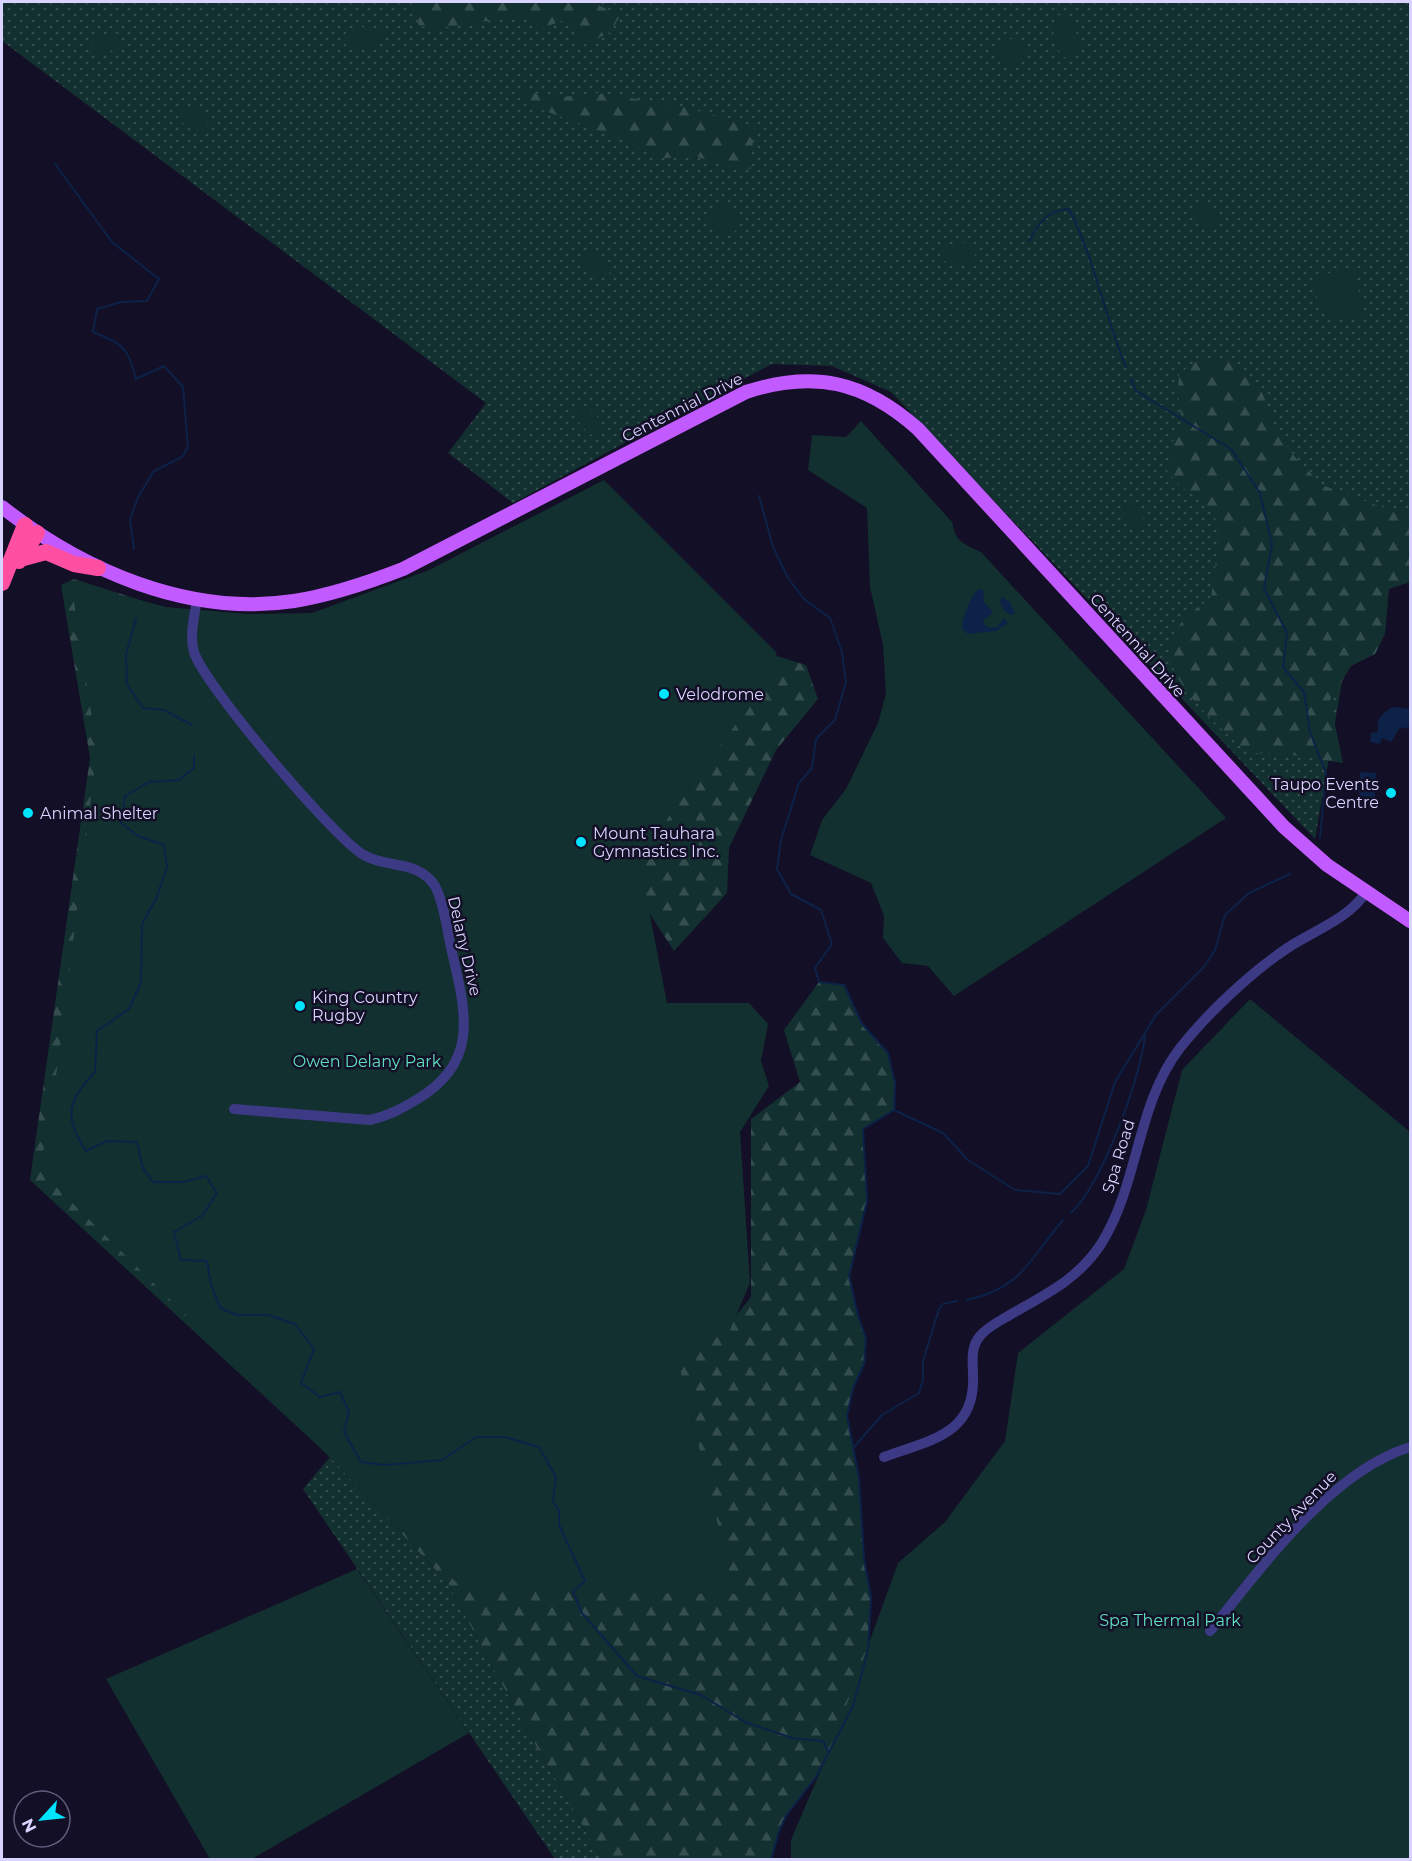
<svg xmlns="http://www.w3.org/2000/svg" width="1412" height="1861" viewBox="0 0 1412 1861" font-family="Montserrat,sans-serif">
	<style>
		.grass { fill: url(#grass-dots) }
		.forest { fill: url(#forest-firs) }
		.park { fill: #12302f }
		.water { fill: #0c2248 }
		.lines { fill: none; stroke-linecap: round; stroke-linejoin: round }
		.stream { stroke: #0c2248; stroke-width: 2 }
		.minor { stroke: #3d3a85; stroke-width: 10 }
		.major { stroke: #c25bff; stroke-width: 14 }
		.highway { stroke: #ff4fa3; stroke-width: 16 }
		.poi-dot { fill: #00e5ff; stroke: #130f26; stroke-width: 2 }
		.labels { text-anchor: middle; stroke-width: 5; stroke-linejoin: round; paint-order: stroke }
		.street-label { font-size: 16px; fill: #d9d4ff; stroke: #130f26 }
		.poi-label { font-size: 16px; fill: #d9d4ff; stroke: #130f26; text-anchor: start }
		.park-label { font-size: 16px; fill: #5fe0c0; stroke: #130f26 }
	</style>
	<defs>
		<pattern id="grass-dots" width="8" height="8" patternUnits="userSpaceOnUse" patternTransform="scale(1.5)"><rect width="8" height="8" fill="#12302f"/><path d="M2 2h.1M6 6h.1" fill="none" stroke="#344d4e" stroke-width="1.8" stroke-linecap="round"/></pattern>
		<pattern id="forest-firs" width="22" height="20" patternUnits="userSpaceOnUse" patternTransform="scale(1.5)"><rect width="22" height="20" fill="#12302f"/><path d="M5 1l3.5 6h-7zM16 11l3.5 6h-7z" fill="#344d4e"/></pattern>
	</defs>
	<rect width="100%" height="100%" fill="#130f26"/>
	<!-- grass -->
	<path class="grass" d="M2 2H1410V573L1366 542 1315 839 891 392 832 366 772 364 513 503 448 453 486 403 2 41Z
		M330 1457 447 1582 528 1732 602 1859H555L303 1489Z"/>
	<!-- forest -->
	<path class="forest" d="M411 2H599L600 6 621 15 609 33 581 46 567 19 534 31 526 15 433 29 419 26Z
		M522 91 562 97 598 93 680 106 754 126 751 169 723 165 698 157 660 158 612 135 520 102Z
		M1202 357 1241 365 1262 392 1277 432 1295 457 1322 485 1381 507 1410 510V582L1389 589 1385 634 1375 654 1351 666 1330 700 1343 763 1286 754 1248 753C1226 733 1162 679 1170 645 1174 624 1195 609 1211 598L1219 538 1214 511 1183 488 1167 471 1171 444 1183 427 1178 393 1179 374Z
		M74 579 156 605 721 1334 751 1297V1119L800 1082 784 1030 819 982 844 985 862 1024 888 1053 895 1083 894 1110 863 1129 867 1201 850 1276 858 1316 866 1339 864 1364 853 1388 847 1416 859 1478 864 1559 871 1598 868 1650 840 1733 816 1777 787 1815 779 1831 771 1859H602L528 1732 447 1582 330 1457 30 1180 90 758 61 585Z
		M754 649 806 665 818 699 776 750 729 848 727 893 674 951 633 888 639 859 617 816 648 786 683 797 752 697Z"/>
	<!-- park -->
	<path class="park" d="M1058 15 1070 17 1078 37 1079 51 1072 59 1064 57C1054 49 1049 24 1058 15Z
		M362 27 380 30 384 35 383 40 359 51 348 49 343 40C345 30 352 27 362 27Z
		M116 33 120 36 119 45 104 56 96 55 92 46 94 38Z
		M996 53a14 14 0 1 1 28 0a14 14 0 1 1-28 0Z
		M186 108C197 108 205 113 208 124L205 131 196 133 179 120 177 113Z
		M1201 202C1213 203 1218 214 1219 225L1211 231C1198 227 1190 212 1201 202Z
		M710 220a15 15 0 1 1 30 0a15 15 0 1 1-30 0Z
		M965 242 973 244 977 250 972 262 950 264 941 259 939 252 941 247Z
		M588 253 607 259 611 268 609 274 599 276 581 269 578 261Z
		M1349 268 1355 273 1363 309 1359 318 1351 320 1328 315C1304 285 1316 274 1349 268Z
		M582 405C592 408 602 421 603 430L599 437 589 434 576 419V410Z
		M861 421 952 522C956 543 963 543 981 552L1226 818 954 996 928 966 902 963 883 938 884 916 871 883 810 855 822 820 846 789 878 723 886 694 883 645 870 587 867 508 808 470 812 435 846 437Z
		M604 480 777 653 767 681 639 858 667 1003H749L768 1024 761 1061 769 1086 740 1132 750 1283 729 1332 676 1353 735 1594 465 1591 40 1171 58 1063 97 750 71 582 166 607 246 614 312 613 429 570Z
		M1128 501 1136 502 1143 514 1144 523 1140 528 1131 527 1124 515 1123 506Z
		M1250 999 1410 1132V1859L791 1860V1840L836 1734 898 1563 945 1522 1005 1441 1018 1353 1124 1269 1146 1210 1182 1070Z
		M357 1569 469 1733 252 1859H210L106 1679Z"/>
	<!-- water -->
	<path class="water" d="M979 589 984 591 983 601 992 611 991 615 983 620 984 624 989 628 997 627 1004 618 1008 623 996 631 968 634 962 629C961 619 972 593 979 589Z
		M1002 597 1010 602 1015 614 1010 615 1003 609 1000 601Z
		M1392 707 1410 709V725L1406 729 1400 727 1391 742 1382 738 1380 744 1370 742 1371 733 1378 732C1376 718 1381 715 1392 707Z
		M1360 772 1376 773 1375 799H1359Z"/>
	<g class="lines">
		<!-- stream -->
		<path class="stream" d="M55 164 112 242 159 279 147 301 121 302 97 309 93 332C122 343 129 348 136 379L164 366 183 387 188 447 182 457 154 471 138 497 130 520 134 549
			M1029 241C1039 223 1047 210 1069 209 1095 260 1104 315 1126 367
			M1131 379 1136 391 1231 449 1260 493 1272 544 1264 588 1287 633 1283 667 1304 692 1310 732 1326 773 1320 838
			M759 496 773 547 788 578 804 599 830 618 842 652 846 682 835 720 816 739 812 768 799 783 781 840 777 869 791 894 821 910 832 944 815 968 819 982 844 985 862 1024 888 1053 895 1083 894 1110
			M136 618 126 655 127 684 143 708 164 710 192 725
			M194 756V768L179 780 149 782 125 796 121 823 138 836 164 845 167 867 156 899 142 924 141 982 129 1009 97 1031 95 1072C68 1100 63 1117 86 1151L107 1141 137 1142 143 1168 153 1182H183L206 1176 217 1193 203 1215 174 1232 181 1260 207 1261 211 1284 220 1308 237 1315H268L295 1324 314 1349 301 1383 320 1397 340 1392 349 1412 344 1432 361 1462 385 1465 442 1460 476 1437H505L539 1447 556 1477 553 1502 559 1510V1525L585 1581 573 1592 582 1613 637 1676 701 1695 745 1722 792 1738 823 1741 829 1753
			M894 1110 943 1133 968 1160 1015 1190 1060 1194 1088 1166 1115 1082 1156 1015 1204 967 1215 950 1225 915 1249 893 1290 874
			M1071 1213C1102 1184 1141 1077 1145 1035
			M967 1300C1023 1288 1029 1259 1063 1220
			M854 1447 882 1415 919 1393 923 1380V1361L939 1309 943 1304 957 1301
			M771 1860 779 1831 787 1814 816 1777 853 1706 868 1650 871 1598 864 1559 859 1478 847 1416 853 1388 864 1364 866 1339 858 1316 849 1276 867 1201 863 1129 894 1110"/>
		<!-- minor -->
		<path class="minor" d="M197 598C195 615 189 635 194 652 204 685 331 834 362 854 385 869 418 859 435 886 445 905 447 932 452 952 466 1013 480 1063 416 1100 401 1109 388 1116 370 1120L234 1109
			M884 1457C929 1440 976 1435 973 1375 973 1361 970 1348 980 1336 988 1326 1002 1320 1013 1313 1047 1294 1079 1278 1101 1244 1139 1184 1136 1105 1180 1048 1207 1014 1250 973 1286 949 1312 931 1348 920 1366 892
			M1210 1631C1262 1567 1330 1472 1410 1447"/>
		<!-- major -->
		<path class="major" d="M2 507C82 570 188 617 294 601 332 595 367 583 403 569L746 392C814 370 864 381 918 429L1284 827 1327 865 1410 921"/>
		<!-- highway -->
		<path class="highway" d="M20 559 46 552 74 564 98 568
			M19 561 37 533
			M2 583 25 525"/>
	</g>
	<!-- markers -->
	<g class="poi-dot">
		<circle cx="664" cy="694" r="6"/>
		<circle cx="1391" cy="793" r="6"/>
		<circle cx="28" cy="813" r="6"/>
		<circle cx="581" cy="842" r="6"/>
		<circle cx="300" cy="1006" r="6"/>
	</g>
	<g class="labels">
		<!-- street labels -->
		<g class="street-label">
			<text transform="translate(682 407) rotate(-27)" y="6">Centennial Drive</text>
			<text transform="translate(1138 645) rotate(48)" y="6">Centennial Drive</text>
			<text transform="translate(465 946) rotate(77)" y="6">Delany Drive</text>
			<text transform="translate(1118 1156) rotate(-73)" y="6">Spa Road</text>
			<text transform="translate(1291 1517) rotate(-46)" y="6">County Avenue</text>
		</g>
		<!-- poi labels -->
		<g class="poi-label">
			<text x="676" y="700">Velodrome</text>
			<text x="1379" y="790" text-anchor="end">Taupo Events<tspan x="1379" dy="18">Centre</tspan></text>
			<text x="40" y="819">Animal Shelter</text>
			<text x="593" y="839">Mount Tauhara<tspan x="593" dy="18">Gymnastics Inc.</tspan></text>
			<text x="312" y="1003">King Country<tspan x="312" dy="18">Rugby</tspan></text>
		</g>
		<!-- park labels -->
		<g class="park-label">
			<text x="367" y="1067">Owen Delany Park</text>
			<text x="1170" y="1626">Spa Thermal Park</text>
		</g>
	</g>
	<!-- border -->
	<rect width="1412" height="1861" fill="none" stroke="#d9d4ff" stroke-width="6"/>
	<!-- north arrow -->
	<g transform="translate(42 1819) rotate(243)"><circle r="28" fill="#130f26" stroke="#625e7d" stroke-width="1.5"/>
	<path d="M0-4.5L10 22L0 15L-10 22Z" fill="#00e5ff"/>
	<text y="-9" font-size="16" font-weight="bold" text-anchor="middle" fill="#d9d4ff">N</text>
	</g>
</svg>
